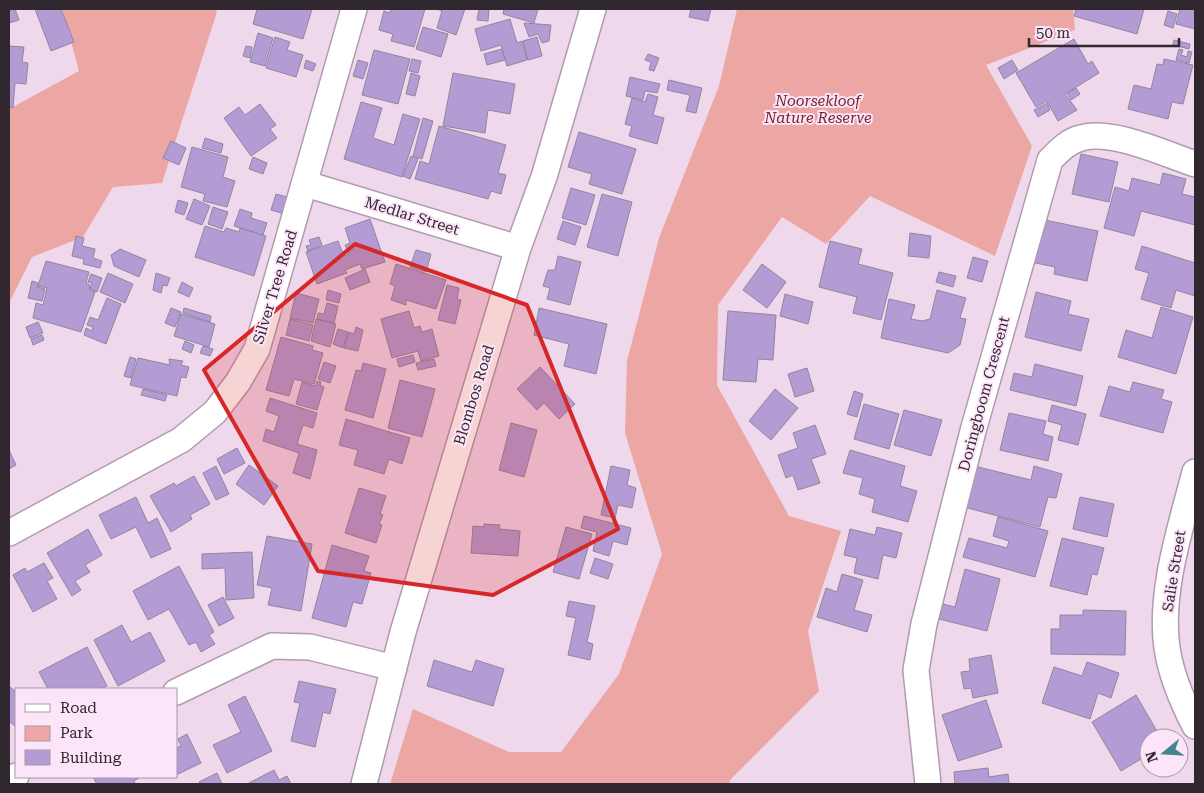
<svg xmlns="http://www.w3.org/2000/svg" width="1204" height="793" viewBox="0 0 1204 793" font-family="'Roboto Serif',serif">
	<style>
		.green { fill: #eca7a4 }
		.building { fill: #b39cd4; stroke: #90869f }
		.lines { fill: none; stroke-linecap: round; stroke-linejoin: round }
		.minor-casing { stroke: #b19baf; stroke-width: 28 }
		.minor { stroke: #fff; stroke-width: 25 }
		.marked { fill: #d62828; fill-opacity: 0.2; stroke: #d62828; stroke-width: 4; stroke-linejoin: round }
		.labels { text-anchor: middle; stroke-width: 4; stroke-linejoin: round; paint-order: stroke }
		.park-label { font-size: 15px; font-style: italic; fill: #752428; stroke: #fce4f9 }
		.street-label { font-size: 15px; fill: #30272f; stroke: #fce4f9 }
	</style>
	<rect width="100%" height="100%" fill="#efd7ec"/>
	<!-- green -->
	<path class="green" d="M62 9H214L217 12 162 183 113 187 83 237 32 257 9 303V109L79 71Z
		M737 9H1073L1075 30 986 65 1032 146 995 256 870 196 826 244 782 217 718 305 717 385 789 516 841 531 808 631 819 691 730 780 729 784H390L413 709 509 752H561L619 674 662 554 625 433 627 361 659 238 719 86Z"/>
	<!-- building -->
	<path class="building" d="M9 9H15L19 20 9 23Z
		M35 9H61L74 42 51 51Z
		M257 9H312L303 39 253 24Z
		M391 9H425L414 47 391 41 393 34 379 30 384 11 390 13Z
		M437 9H465L456 35 437 28 442 11Z
		M479 9H489L488 21 477 20Z
		M504 9H538L534 23 503 14Z
		M691 9H711L708 21 689 17Z
		M1076 9H1144L1137 34 1074 16Z
		M1180 9H1195V29L1176 24Z
		M1168 11 1177 14 1173 28 1164 25Z
		M510 19 517 43 522 41 527 60 507 66 501 45 481 51 475 29Z
		M524 23 551 25 549 41 542 43 538 34 529 37Z
		M423 27 448 34 441 57 416 49Z
		M258 33 273 38 265 66 250 62Z
		M275 37 290 42 287 50 303 55 296 77 266 68Z
		M537 37 542 56 528 60 523 41Z
		M1074 39 1088 64 1092 61 1099 73 1065 94 1077 110 1058 121 1047 101 1036 107 1016 73Z
		M1174 40 1190 44 1189 49 1173 45Z
		M9 46 24 47 22 62 28 63 26 84 15 83 13 108 9 107Z
		M246 46 252 47 250 58 243 56Z
		M502 49 505 60 487 65 484 54Z
		M1179 49 1183 50 1181 55 1187 57 1188 51 1192 52 1189 63 1176 60Z
		M374 50 410 59 398 104 362 95Z
		M648 54 659 58 654 71 649 70 651 62 645 60Z
		M412 59 421 61 418 73 409 71Z
		M1164 59 1193 65 1183 104 1172 102 1168 119 1128 109 1134 85 1151 89 1157 64 1163 65Z
		M306 60 316 64 313 71 304 68Z
		M358 60 368 63 363 79 353 76Z
		M1012 60 1018 70 1004 79 998 68Z
		M411 73 420 76 415 96 406 94Z
		M453 73 515 84 510 114 488 110 485 133 443 126Z
		M630 77 660 84 657 93 645 91 643 100 626 96Z
		M669 80 702 88 696 113 686 111 690 95 667 90Z
		M1076 88 1080 94 1071 100 1067 93Z
		M648 94 658 97 653 115 664 118 657 144 629 136 632 126 625 124 632 98 645 102Z
		M361 102 382 108 373 138 394 145 403 114 420 119 402 177 344 159Z
		M1047 103 1050 110 1038 117 1034 110Z
		M260 104 276 125 270 129 277 138 251 156 224 118 239 107 245 115Z
		M423 118 433 121 422 159 413 156Z
		M439 126 506 145 498 173 506 175 501 194 491 191 488 199 415 179 420 161 429 164Z
		M579 132 636 149 622 194 589 184 592 174 568 167Z
		M205 138 223 144 221 153 202 148Z
		M171 141 186 148 179 165 163 158Z
		M192 147 228 157 223 177 235 181 227 207 203 201 205 194 181 187Z
		M1081 154 1118 162 1109 202 1072 194Z
		M411 156 418 159 410 179 403 176Z
		M253 157 267 163 263 174 249 169Z
		M1163 173 1186 179 1182 194 1195 197V225L1141 211 1134 236 1104 228 1115 187 1129 191 1132 178 1160 185Z
		M571 188 595 195 586 225 562 218Z
		M288 192 294 194 288 215 271 210 276 194 287 197Z
		M602 194 632 202 618 256 587 247Z
		M194 199 210 206 202 225 186 219Z
		M178 200 188 203 184 215 175 212Z
		M213 207 228 212 222 229 208 224Z
		M240 209 252 213 251 218 267 223 263 235 234 226Z
		M370 219 385 262 362 269 360 264 345 270 347 273 317 284 306 252 338 241 344 256 349 254 345 245 350 243 345 228Z
		M1040 219 1098 231 1087 281 1054 274 1055 267 1031 262Z
		M563 221 581 227 575 245 557 239Z
		M205 226 224 232 226 228 239 232 240 228 266 236 254 276 195 257Z
		M910 233 931 236 929 258 908 256Z
		M76 236 84 238 82 246 95 249 93 258 102 261 100 268 83 264 84 259 72 256Z
		M319 237 322 245 308 251 306 246 311 245 309 240Z
		M830 241 862 249 858 264 893 273 881 320 853 313 857 297 819 287Z
		M1142 246 1195 263V296L1176 290 1171 308 1141 299 1149 273 1135 269Z
		M120 249 146 260 139 277 114 266 111 255Z
		M416 250 431 254 426 272 410 267Z
		M558 256 581 262 570 305 547 299 550 288 543 286 548 270H555Z
		M973 257 988 261 982 282 967 278Z
		M46 261 89 272 86 283 90 285 89 290 95 292 81 332 33 318 36 303 43 305 47 288 38 286Z
		M396 264 446 280 436 309 406 300V305L391 300 395 286 390 284Z
		M762 264 786 282 767 308 743 290Z
		M365 269 370 282 350 290 345 278Z
		M939 272 956 276 953 287 936 282Z
		M108 273 133 284 125 303 100 292Z
		M156 273 170 278 167 286 163 285 161 293 153 290Z
		M91 274 102 278 97 292 90 289 92 283 88 282Z
		M32 281 38 283 37 287 45 289 42 301 28 298Z
		M182 282 193 288 189 297 178 292Z
		M447 285 459 288 457 299 461 300 455 324 438 320Z
		M328 290 341 294 339 303 326 300Z
		M937 290 966 298 960 318 966 319 960 345 948 353 881 338 889 299 915 305 911 319 922 321 930 319Z
		M1036 292 1071 301 1068 314 1089 319 1081 351 1025 337Z
		M296 293 319 299 313 323 290 318Z
		M785 294 813 302 808 324 780 316Z
		M107 298 121 304 106 344 84 335 86 328 92 331 93 327 87 325 90 317 98 320Z
		M327 303 338 306 334 323 317 319 318 313 324 314Z
		M1161 307 1193 317 1176 374 1118 357 1126 330 1152 338Z
		M171 308 181 312 175 327 165 323Z
		M184 308 211 316 210 322 183 313Z
		M539 308 607 324 596 374 564 366 569 344 534 335Z
		M409 311 414 328 420 326 422 332 432 329 439 356 421 361 418 351 392 358 381 319Z
		M728 311 776 315 773 360 758 359 756 382 723 380Z
		M181 314 215 324 209 347 174 336Z
		M290 319 313 325 309 341 286 335Z
		M316 319 336 324 330 347 311 341Z
		M38 322 43 333 30 338 26 327Z
		M356 327 363 330 358 351 344 348 349 332 354 334Z
		M338 329 348 332 343 348 333 344Z
		M42 335 44 340 33 345 31 339Z
		M281 337 313 346 312 350 323 353 314 384 294 379 289 396 266 390Z
		M185 341 194 345 191 353 182 349Z
		M203 346 213 349 210 356 200 353Z
		M413 355 415 362 399 367 397 359Z
		M130 357 136 359 131 378 124 376Z
		M138 358 170 365 169 359 183 361 181 365 189 367 186 378 181 377 177 396 130 385Z
		M434 359 436 366 418 370 416 363Z
		M324 362 336 366 330 383 318 379Z
		M363 363 386 369 373 418 345 410 356 370 361 371Z
		M1035 364 1083 376 1076 406 1010 390 1014 373 1032 377Z
		M540 367 575 404 559 419 544 403 537 410 517 389Z
		M807 368 814 391 795 397 788 374Z
		M400 380 435 389 422 437 388 428Z
		M317 381 321 382 320 385 324 387 317 410 296 404 302 382 315 386Z
		M1133 382 1164 390 1161 399 1172 402 1163 433 1100 416 1109 386 1130 392Z
		M143 389 167 395 165 401 141 395Z
		M775 389 798 408 771 440 749 421Z
		M854 391 863 394 857 417 847 414Z
		M270 398 317 413 313 428 303 425 297 444 317 450 310 479 293 473 299 453 263 441 266 429 274 432 279 416 266 411Z
		M864 404 899 414 889 449 854 439Z
		M1052 405 1086 414 1078 445 1058 440 1062 425 1048 421Z
		M904 410 942 420 931 456 894 445Z
		M1009 413 1046 421 1043 434 1053 437 1048 461 1000 450Z
		M346 419 410 438 402 464 389 459 384 474 354 465 358 450 339 445Z
		M511 423 537 430 524 477 499 470Z
		M815 425 826 454 811 459 820 483 798 490 793 475 786 478 778 455 798 448 793 433Z
		M237 448 245 463 224 474 217 459Z
		M9 450 16 465 9 469Z
		M850 450 905 466 900 486 917 491 908 522 872 512 875 499 859 494 863 478 843 473Z
		M249 465 278 486 264 505 236 484Z
		M970 465 1031 480 1034 466 1062 474 1056 498 1048 497 1040 527 960 506Z
		M216 466 229 494 216 500 203 473Z
		M611 466 630 470 627 485 636 488 632 508 618 505 615 518 601 515Z
		M194 476 210 504 190 515 192 519 171 532 150 496 174 483 176 486Z
		M359 488 386 496 380 514 383 515 379 524 382 525 376 543 345 533Z
		M136 497 148 523 157 518 171 549 151 558 136 527 111 539 99 515Z
		M1080 497 1114 504 1107 537 1073 529Z
		M584 516 631 528 627 545 613 541 609 556 593 551 597 532 581 528Z
		M998 517 1048 531 1035 577 963 557 969 538 1007 548 1009 541 993 536Z
		M484 524 500 525 499 529 520 531 518 556 471 553 473 526 484 527Z
		M566 527 592 534 579 579 553 572Z
		M877 527 902 533 896 558 883 555 878 579 854 573 857 558 844 555 850 529 875 535Z
		M88 529 102 555 85 565 90 572 75 581 81 590 72 596 47 553Z
		M267 536 312 544 301 611 268 605 272 588 257 585Z
		M1062 538 1104 548 1097 575 1092 574 1087 595 1050 586Z
		M332 545 369 556 364 571 371 573 362 604 353 602 346 627 312 618Z
		M252 552 254 598 226 600 225 568 202 569V554Z
		M595 558 613 564 608 579 590 573Z
		M44 563 53 578 47 581 57 599 33 612 13 575 25 568 27 572Z
		M179 566 214 632 209 635 215 644 201 652 196 642 189 645 169 609 148 620 133 591Z
		M965 569 1000 579 987 631 939 619 943 604 955 607Z
		M842 574 863 580 854 610 872 615 867 632 817 617 826 588 837 592Z
		M223 597 234 618 219 626 208 605Z
		M569 601 595 606 587 642 593 644 590 660 568 655 576 618 566 616Z
		M1083 610 1126 611 1125 655 1051 654V629H1060V615H1083Z
		M122 625 131 642 150 632 165 661 118 686 94 640Z
		M87 647 107 686 100 689H48L39 672Z
		M991 655 998 693 973 698 971 688 964 689 961 672 970 671 969 659Z
		M434 660 472 672 476 660 504 669 493 706 427 686Z
		M1087 662 1119 673 1111 698 1098 693 1090 719 1042 703 1054 667 1082 676Z
		M299 681 336 689 330 714 323 712 315 747 291 741 300 703 294 702Z
		M9 686 16 692V727L9 721Z
		M1136 695 1161 738H1149V764L1145 766 1141 759 1121 771 1092 722Z
		M245 696 272 751 227 773 213 745 241 732 228 705Z
		M986 700 1002 747 958 761 942 715Z
		M187 734 201 763 176 775V748L181 746 178 739Z
		M988 768 989 777 1008 774 1009 784H955L954 772Z
		M274 770 279 780 287 776 291 784H247Z
		M217 773 222 784H200L199 782Z
		M93 777H139V778L134 781 135 784H97Z"/>
	<g class="lines">
		<!-- minor casing -->
		<g class="minor-casing">
			<path id="minor" d="M306 184 518 248
				M1195 472C1181 526 1159 592 1167 648 1171 675 1183 703 1195 726
				M9 533 181 440 215 412 238 382 257 349 354 9
				M176 692 272 646 310 647 394 668
				M9 780 16 776
				M364 784 403 632 518 248 544 177 593 9
				M928 784 916 670 924 624 973 431 1050 160C1059 151 1068 141 1081 138 1112 129 1165 154 1195 164"/>
		</g>
		<!-- minor -->
		<use href="#minor" class="minor"/>
	</g>
	<!-- marked area -->
	<path class="marked" d="M355 244 527 305 618 529 493 595 318 571 204 370Z"/>
	<g class="labels">
		<!-- park labels -->
		<g class="park-label">
			<text x="818" y="106">Noorsekloof<tspan x="818" dy="17">Nature Reserve</tspan></text>
		</g>
		<!-- street labels -->
		<g class="street-label">
			<text transform="translate(412 216) rotate(17)" y="5">Medlar Street</text>
			<text transform="translate(275 287) rotate(-73)" y="5">Silver Tree Road</text>
			<text transform="translate(984 394) rotate(-75)" y="5">Doringboom Crescent</text>
			<text transform="translate(474 395) rotate(-73)" y="5">Blombos Road</text>
			<text transform="translate(1174 571) rotate(-81)" y="5">Salie Street</text>
		</g>
	</g>
	<!-- border -->
	<rect width="1204" height="793" fill="none" stroke="#30272f" stroke-width="20"/>
	<!-- legend -->
	<rect x="15" y="688" width="162" height="90" fill="#fce4f9" stroke="#aa98a8"/>
	<rect x="25" y="704" width="25" height="8" fill="#ffffff" stroke="#aa98a8"/>
	<text x="60" y="713" font-size="15" fill="#30272f">Road</text>
	<rect x="25" y="726" width="25" height="15" fill="#eca7a4" stroke="#aa98a8"/>
	<text x="60" y="738" font-size="15" fill="#30272f">Park</text>
	<rect x="25" y="750" width="25" height="15" fill="#b39cd4" stroke="#aa98a8"/>
	<text x="60" y="763" font-size="15" fill="#30272f">Building</text>
	<!-- north arrow -->
	<g transform="translate(1164 753) rotate(252)"><circle r="24" fill="#fce4f9" stroke="#aa98a8"/>
	<path d="M0-4L9 19L0 12L-9 19Z" fill="#40888c"/>
	<text y="-8" font-size="14" font-weight="bold" text-anchor="middle" fill="#30272f">N</text>
	</g>
	<!-- scale -->
	<path d="M1029 38v8h150v-8" fill="none" stroke="#30272f" stroke-width="2.5"/>
	<text x="1036" y="38" font-size="15" fill="#30272f" stroke="#fce4f9" stroke-width="4" paint-order="stroke">50 m</text>
</svg>
